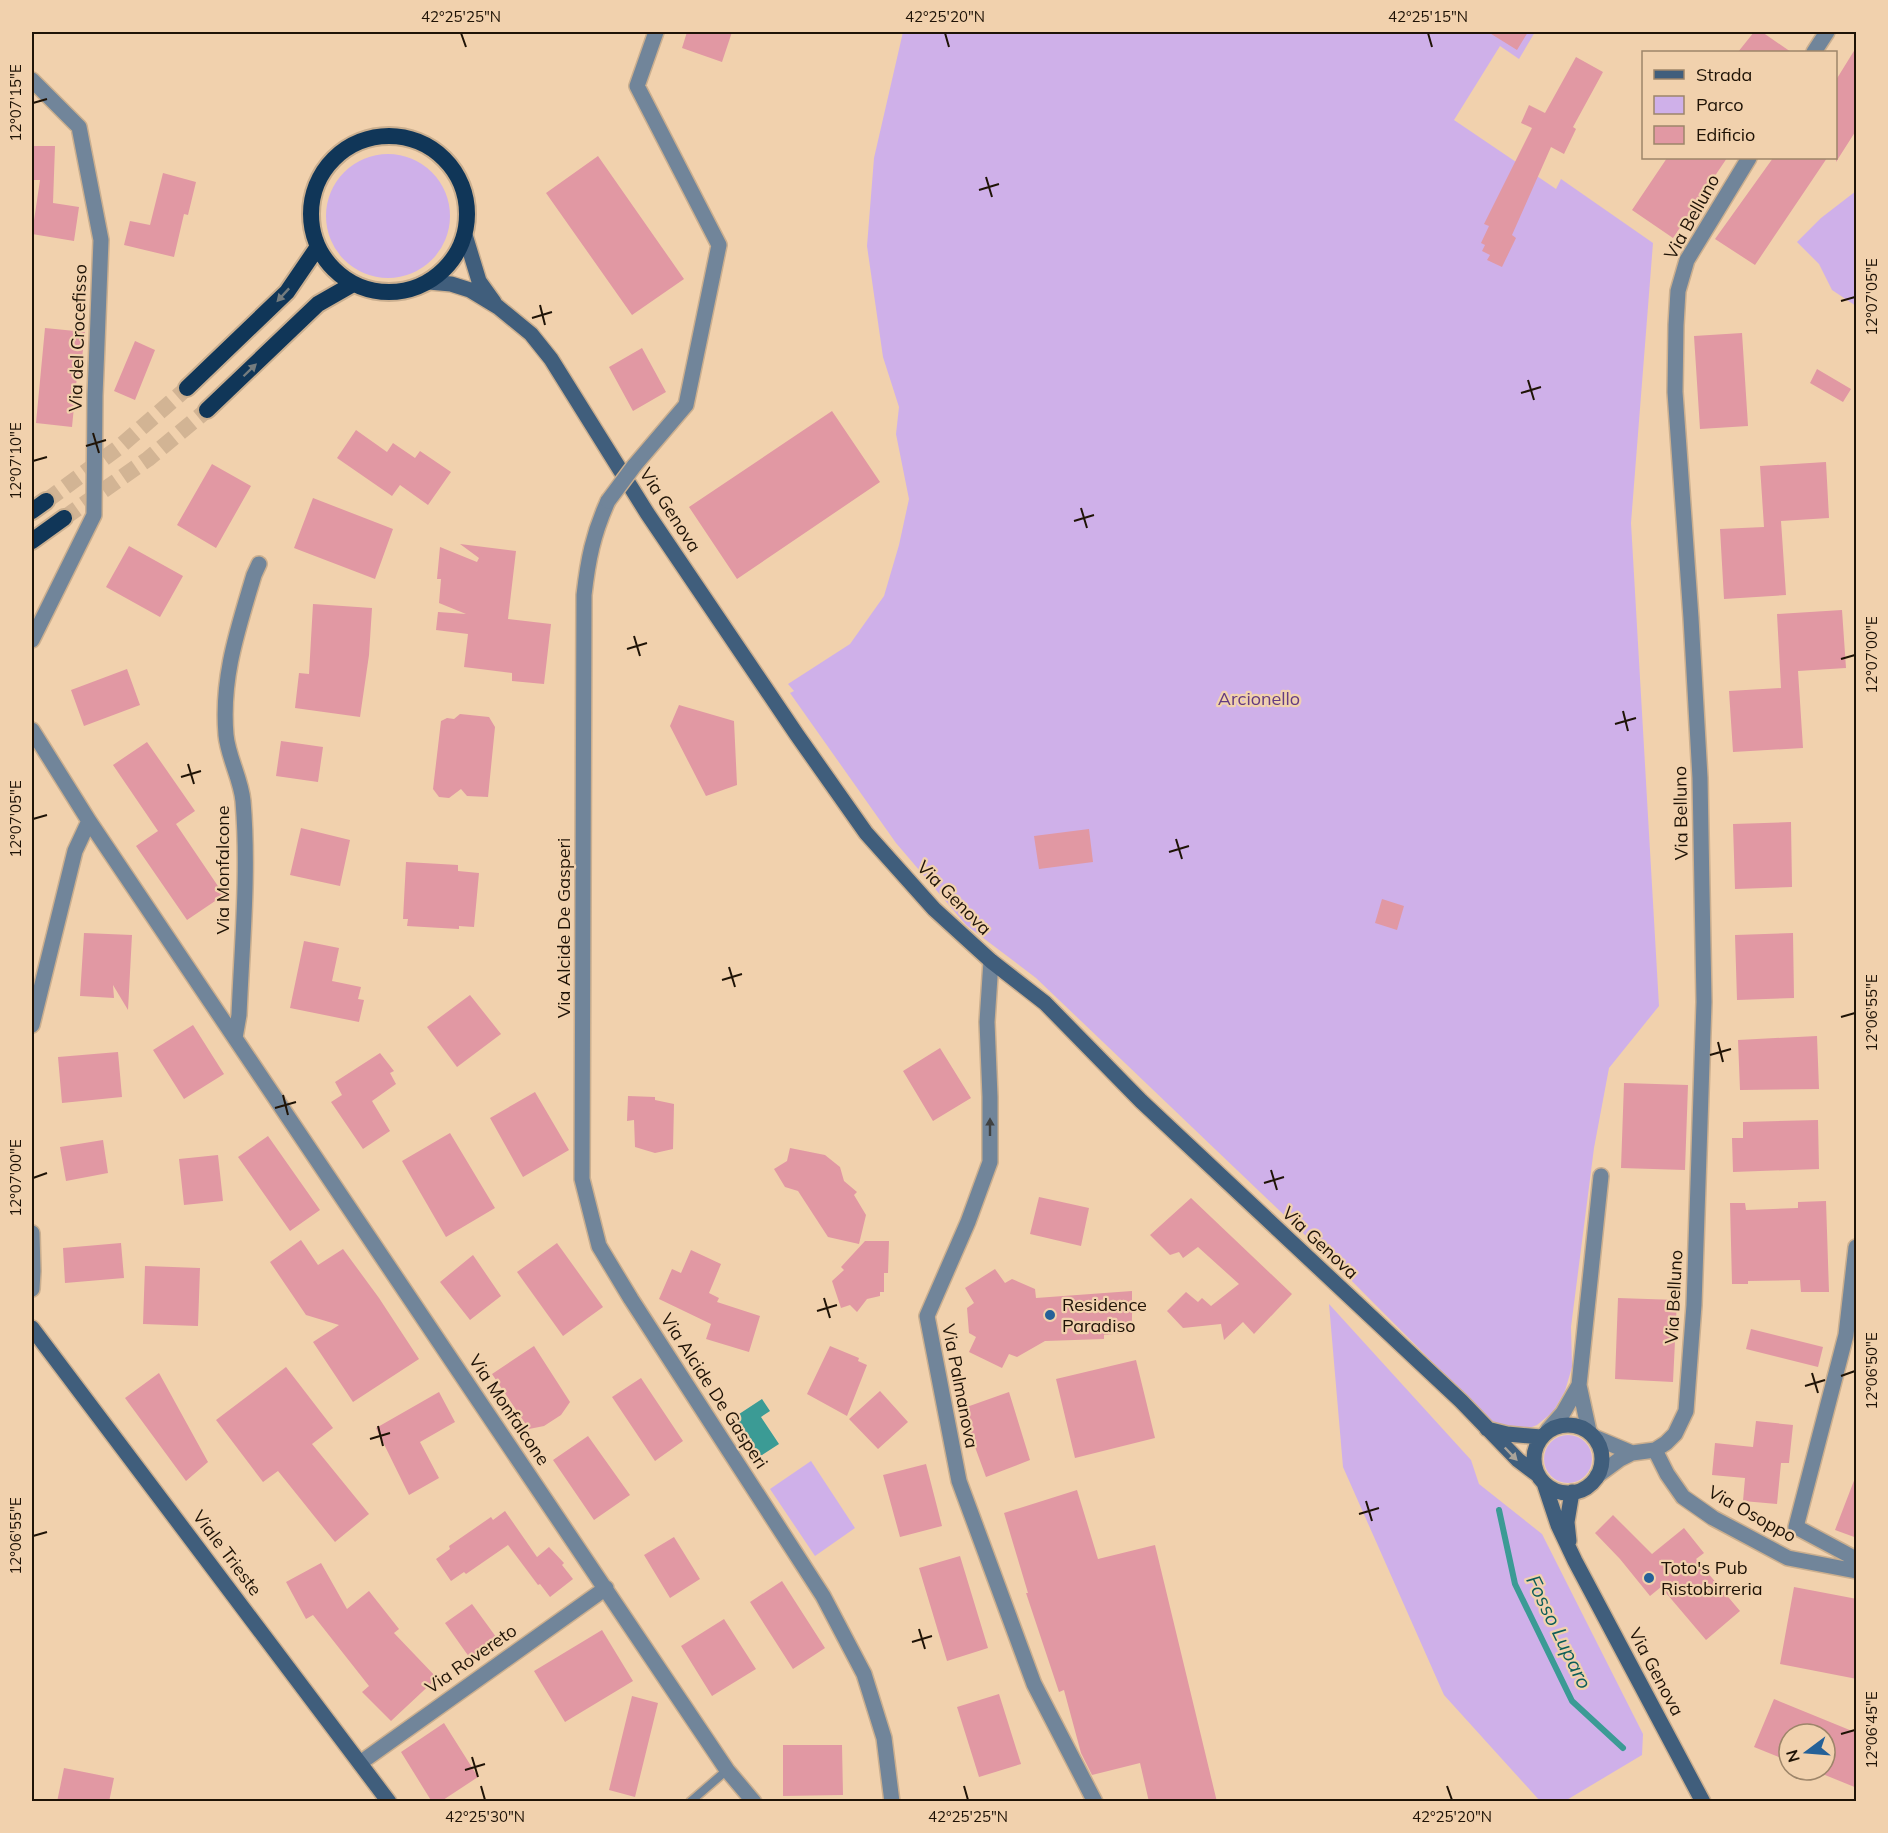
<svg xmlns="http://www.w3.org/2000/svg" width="1888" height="1833" viewBox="0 0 1888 1833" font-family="Mulish,sans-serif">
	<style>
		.green { fill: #cfb0e9 }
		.water { fill: #3b9b95 }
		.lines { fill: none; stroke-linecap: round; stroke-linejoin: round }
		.stream { stroke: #3b9b95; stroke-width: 6 }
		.building { fill: #e198a3 }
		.trunk-tunnel { stroke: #d2b494; stroke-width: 16; stroke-dasharray: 16 8; stroke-linecap: butt }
		.service-casing { stroke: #cbaf8f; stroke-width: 11 }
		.minor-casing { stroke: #cbaf8f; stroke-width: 18 }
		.secondary-casing { stroke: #cbaf8f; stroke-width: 18 }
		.trunk-casing { stroke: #cbaf8f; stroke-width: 20 }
		.service { stroke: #71859a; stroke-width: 8 }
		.minor { stroke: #71859a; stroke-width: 15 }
		.secondary { stroke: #405e7c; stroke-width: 15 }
		.trunk { stroke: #103658; stroke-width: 16 }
		.minor-bridge-casing { stroke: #cbaf8f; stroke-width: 18; stroke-linecap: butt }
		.minor-bridge { stroke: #71859a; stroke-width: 15 }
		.oneway { fill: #757c7e }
		.oneway2 { fill: #404141 }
		.oneway3 { fill: #aaa399 }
		.ticks { fill: none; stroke: #1f1306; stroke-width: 2 }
		.poi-dot { fill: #256198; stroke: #f1d1ad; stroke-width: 2 }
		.labels { text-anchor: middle; stroke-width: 4.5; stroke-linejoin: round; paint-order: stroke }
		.street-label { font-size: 18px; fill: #1f1306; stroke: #f1d1ad }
		.park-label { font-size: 18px; fill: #643b81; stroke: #f1d1ad }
		.poi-label { font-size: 18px; fill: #1f1306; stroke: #f1d1ad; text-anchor: start }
		.water-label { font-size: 20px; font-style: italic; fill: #0b5d59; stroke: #f1d1ad }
		.neatline { fill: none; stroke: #1f1306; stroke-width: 2 }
		.ticks-label { font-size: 15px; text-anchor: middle; fill: #1f1306 }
	</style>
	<rect width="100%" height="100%" fill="#f1d1ad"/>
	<!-- green -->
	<path class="green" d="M903 32H1535L1519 59 1500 46 1454 120 1556 189 1561 179 1653 243 1631 523 1659 1006 1609 1068 1594 1148 1571 1327 1572 1367 1565 1391 1553 1412 1537 1425 1527 1429 1499 1426 1491 1421 1327 1256 1036 978 966 925 896 843 790 693 794 691 788 684 850 644 884 596 899 545 909 499 896 434 899 407 883 357 867 246 874 158Z
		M326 216a62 62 0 1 1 124 0a62 62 0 1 1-124 0Z
		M1856 191V306L1832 290 1819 264 1797 242 1821 218Z
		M1329 1304 1471 1460 1479 1484 1542 1534 1643 1734 1642 1755 1565 1801H1540L1444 1695 1343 1467Z
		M1544 1459a24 24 0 1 1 48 0a24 24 0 1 1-48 0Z
		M811 1461 855 1528 815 1556 770 1489Z"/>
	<!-- water -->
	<path class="water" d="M762 1399 770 1411 761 1417 779 1444 759 1457 733 1418Z"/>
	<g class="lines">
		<!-- stream -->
		<path class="stream" d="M1499 1510 1515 1584 1572 1701 1623 1748"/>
	</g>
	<!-- building -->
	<path class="building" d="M687 32H732L722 62 682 48Z
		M1488 32H1528L1517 50Z
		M1754 32H1762L1791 52H1738Z
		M1857 46V129L1836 162V80Z
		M1576 57 1603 72 1573 127 1576 129 1564 154 1551 147 1512 235 1516 238 1502 267 1487 260 1490 255 1482 251 1485 245 1481 243 1489 226 1484 224 1532 128 1521 123 1529 105 1545 113Z
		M32 146H55L53 203 79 207 74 241 32 234 40 180H32Z
		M598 156 684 279 632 315 546 193Z
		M1667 158H1727L1673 238 1632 210Z
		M1773 158H1827L1755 265 1715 239Z
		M163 173 196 182 188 215 184 214 174 257 124 245 130 221 150 225Z
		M45 328 85 332 80 376H77L72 427 36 423Z
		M1742 333 1748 426 1700 429 1694 336Z
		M135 341 155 350 135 400 114 391Z
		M642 348 666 392 633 411 609 367Z
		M1817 369 1851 389 1843 402 1810 383Z
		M832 411 880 482 737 579 689 507Z
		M356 430 387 452 393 443 415 458 420 451 451 472 428 505 400 485 392 496 337 458Z
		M1826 462 1829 518 1781 521 1786 595 1724 599 1720 529 1764 527 1760 466Z
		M212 464 251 486 216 548 177 525Z
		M313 498 393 529 375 579 294 548Z
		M460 544 516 551 508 619 551 624 544 684 512 681V673L464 667 468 634 436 630 438 612 466 614 439 603 441 579H437L440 547 477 562 479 558Z
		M129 546 183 576 160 617 106 587Z
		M313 604 372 608 369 655 360 717 295 708 299 673 309 674Z
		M1842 610 1846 668 1798 671 1803 748 1733 752 1729 691 1781 688 1777 614Z
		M127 669 140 705 84 726 71 690Z
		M679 705 734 721 737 785 706 796 670 726Z
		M460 714 489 717 495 727 488 797 467 796 461 789 449 798 439 797 433 789 441 721 447 718 454 719Z
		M281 741 323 747 318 782 276 776Z
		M147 742 195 811 176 824 224 895 187 920 136 846 158 831 113 765Z
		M1791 822 1792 887 1735 889 1733 824Z
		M301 828 350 840 340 886 290 875Z
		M1089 829 1093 862 1039 869 1034 836Z
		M406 862 458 865V871L479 873 474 927 459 926V929L407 926 408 919H403Z
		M1382 899 1404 906 1397 930 1375 923Z
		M84 933 132 935 128 1010 113 985 114 998 80 996Z
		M1793 933 1794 998 1737 1000 1735 935Z
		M304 941 339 948 332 981 361 987 358 999 364 1000 359 1022 290 1008Z
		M470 995 501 1034 457 1067 427 1027Z
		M193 1025 224 1074 184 1099 153 1050Z
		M1817 1036 1819 1089 1740 1090 1738 1040Z
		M940 1048 971 1098 933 1121 903 1071Z
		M118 1052 122 1097 62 1103 58 1057Z
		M380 1053 394 1071 390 1073 396 1084 372 1101 390 1131 363 1149 331 1102 342 1095 335 1082Z
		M1624 1083 1688 1085 1685 1170 1621 1168Z
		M535 1092 569 1150 523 1177 490 1118Z
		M628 1096 655 1097V1100L674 1104 673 1149 655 1153 635 1147 634 1120 627 1121Z
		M1818 1120 1819 1169 1733 1172 1732 1138H1743V1122Z
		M450 1133 495 1208 446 1237 402 1161Z
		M268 1136 320 1210 290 1231 238 1157Z
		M103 1140 108 1173 66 1181 60 1147Z
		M790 1148 825 1155 840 1167 844 1181 857 1192 854 1195 866 1215 859 1244 828 1237 798 1191 785 1187 774 1169 787 1161Z
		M218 1155 223 1201 184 1205 179 1159Z
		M1039 1197 1089 1208 1081 1246 1030 1234Z
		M1191 1198 1292 1294 1254 1334 1243 1322 1224 1340 1221 1324 1183 1328 1167 1311 1186 1292 1198 1302 1202 1298 1211 1306 1239 1284 1198 1247 1183 1258 1179 1252 1170 1255 1150 1235Z
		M1826 1201 1829 1292H1801L1800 1280 1748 1281V1284H1732L1730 1203H1745L1746 1210 1798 1208V1202Z
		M301 1240 318 1265 343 1249 379 1298 419 1359 353 1402 313 1342 339 1325 306 1315 270 1262Z
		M865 1241H889L888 1273H884V1292H880V1296L867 1299 857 1312 850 1305 841 1308 832 1281 844 1270 841 1267Z
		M121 1243 124 1278 65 1283 63 1248Z
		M557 1243 603 1307 563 1336 517 1272Z
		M691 1250 721 1264 709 1293 719 1298 717 1302 760 1316 749 1352 706 1339 711 1324 659 1299 672 1269 681 1273Z
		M473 1255 501 1296 470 1320 440 1282Z
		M145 1266 200 1268 198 1326 143 1324Z
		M995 1269 1005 1283 1012 1279 1035 1289 1036 1298 1132 1291V1332L1104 1335V1339L1045 1341 1017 1357 1009 1354 1002 1368 969 1352 976 1337 969 1333 967 1308 974 1303 965 1288Z
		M1618 1298 1677 1300 1673 1382 1615 1379Z
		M1751 1329 1823 1347 1818 1367 1746 1349Z
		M534 1346 570 1402 561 1415 544 1426 529 1429 492 1374Z
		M830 1346 859 1358 858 1361 867 1365 847 1416 807 1394Z
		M1136 1360 1155 1438 1075 1458 1056 1379Z
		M286 1367 333 1428 312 1444 369 1514 335 1542 278 1471 263 1482 216 1420Z
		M159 1373 208 1462 186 1481 125 1398Z
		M641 1378 683 1441 655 1461 612 1397Z
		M880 1391 908 1422 878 1449 849 1419Z
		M439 1392 455 1422 420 1442 439 1478 409 1495 376 1428Z
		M1009 1392 1030 1460 986 1477 961 1409Z
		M1756 1421 1793 1425 1789 1463H1781L1777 1504 1743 1501 1745 1478 1712 1475 1715 1443 1753 1447Z
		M588 1436 630 1495 594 1520 553 1460Z
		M926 1464 942 1526 900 1537 883 1475Z
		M1855 1478H1857V1538L1835 1530Z
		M1077 1490 1098 1559 1155 1545 1217 1802H1149L1140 1763 1092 1775 1081 1753 1064 1690 1059 1692 1026 1593H1028L1004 1513Z
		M505 1511 537 1557 549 1547 564 1563 562 1565 573 1579 550 1597 540 1584 538 1585 508 1545 466 1574 464 1572 451 1581 436 1559 450 1549 449 1546 491 1517 493 1520Z
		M1613 1515 1652 1554 1684 1528 1704 1553 1696 1559 1740 1611 1706 1640 1661 1587 1650 1596 1620 1559 1595 1533Z
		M674 1537 700 1579 670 1598 644 1555Z
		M960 1556 988 1648 947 1661 919 1568Z
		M321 1563 347 1609 369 1591 399 1629 394 1633 437 1678 391 1721 362 1692 369 1686 313 1615 306 1619 286 1582Z
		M782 1581 825 1648 793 1669 750 1602Z
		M1794 1587 1857 1599V1679L1780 1664Z
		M472 1604 499 1641 472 1661 445 1623Z
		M724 1619 756 1669 712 1696 681 1646Z
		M602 1630 633 1681 565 1722 534 1671Z
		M999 1694 1021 1764 979 1777 957 1707Z
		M632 1696 658 1703 635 1797 609 1790Z
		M1774 1699 1857 1733V1788L1825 1775V1734H1789V1761L1754 1747Z
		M444 1723 478 1777 440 1802H432L401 1752Z
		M783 1745H842L843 1795 783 1796Z
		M64 1768 114 1778 109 1802H57Z"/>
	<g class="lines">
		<!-- trunk-tunnel -->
		<path class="trunk-tunnel" d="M46 501 118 448 187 388
			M64 518 148 459 207 410"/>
		<!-- service casing -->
		<g class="service-casing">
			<path id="service" d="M690 1802 727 1770"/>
		</g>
		<!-- minor casing -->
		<g class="minor-casing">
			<path id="minor" d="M1814 52 1827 32
				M32 80 79 127 101 240 95 396 94 515 32 640
				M634 466 686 405 719 245 637 86 656 32
				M608 501C593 534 588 560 584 595L582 1179 599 1246 631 1299 823 1596 864 1674 884 1738 892 1802
				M32 730 89 821 75 851 32 1025
				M89 821 727 1770 754 1802
				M991 961 987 1022 990 1097V1162L968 1222 927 1316 959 1481 1034 1684 1095 1802
				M235 1038 239 1015C242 944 249 872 243 801 241 779 228 757 226 735 221 677 238 629 254 575L259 564
				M32 1233 33 1271 32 1289
				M1856 1247 1846 1335 1796 1527 1856 1559
				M1548 1430 1563 1413 1579 1385
				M1589 1431 1579 1385 1601 1176
				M1594 1437 1632 1453
				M1655 1450 1667 1474 1683 1497 1713 1518 1788 1558 1856 1571
				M1597 1476 1620 1459 1632 1453 1655 1450 1666 1443 1675 1434 1686 1411 1694 1305 1704 1002 1700 778 1691 618 1675 392 1676 325 1678 291 1687 260 1749 158
				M360 1763 606 1588"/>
		</g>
		<!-- secondary casing -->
		<g class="secondary-casing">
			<path id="secondary" d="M465 235 479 281 494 302
				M429 282 451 284 470 290 498 307 531 334 551 359 647 513 797 735 866 833 934 909 991 961 1045 1003 1141 1101 1461 1401 1518 1460 1538 1475
				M32 1328 389 1802
				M1534 1459a34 34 0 1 1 68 0a34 34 0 1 1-68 0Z
				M1487 1429 1507 1434 1541 1437
				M1544 1483 1558 1525 1575 1561 1703 1802
				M1569 1541 1567 1522 1572 1492"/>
		</g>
		<!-- trunk casing -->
		<g class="trunk-casing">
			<path id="trunk" d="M311 214a78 78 0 1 1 156 0a78 78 0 1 1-156 0Z
				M187 388 287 292 317 248
				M207 410 318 304 353 284
				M32 511 46 501
				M32 541 64 518"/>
		</g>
		<!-- service -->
		<use href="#service" class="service"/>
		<!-- minor -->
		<use href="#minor" class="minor"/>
		<!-- secondary -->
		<use href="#secondary" class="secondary"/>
		<!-- trunk -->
		<use href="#trunk" class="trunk"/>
		<!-- minor-bridge casing -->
		<g class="minor-bridge-casing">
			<path id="minor-bridge" d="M608 501 634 466"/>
		</g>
		<!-- minor-bridge -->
		<use href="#minor-bridge" class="minor-bridge"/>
	</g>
	<!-- one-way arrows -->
	<defs><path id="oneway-solid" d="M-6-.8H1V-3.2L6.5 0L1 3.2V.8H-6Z" transform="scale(1.5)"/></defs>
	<g class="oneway">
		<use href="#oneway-solid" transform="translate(283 295) rotate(133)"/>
		<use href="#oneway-solid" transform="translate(250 370) rotate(-44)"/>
	</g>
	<use class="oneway2" href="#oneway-solid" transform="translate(990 1127) rotate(-90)"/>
	<use class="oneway3" href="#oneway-solid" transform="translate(1511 1454) rotate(46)"/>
	<!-- ticks -->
	<path class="ticks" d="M461 33 466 47M945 33 949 47M1428 33 1432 47M33 103 47 99M986 177 992 197M979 190 999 184M1841 301 1855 297M540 305 545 325M532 318 552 312M1528 380 1534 400M1521 393 1541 387M93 433 99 453M86 446 106 440M33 461 47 457M1081 508 1087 528M1074 521 1094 515M634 636 640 656M627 649 647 643M1841 659 1855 655M1623 711 1628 731M1615 724 1636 718M188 764 194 784M181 777 201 771M33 819 47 815M1176 839 1182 859M1169 852 1189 846M729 967 735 987M722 980 742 974M1841 1017 1855 1013M1718 1042 1723 1062M1710 1055 1731 1049M283 1095 288 1115M275 1108 296 1102M1271 1170 1277 1190M33 1178 47 1173M1264 1183 1284 1177M824 1298 830 1318M817 1311 837 1305M1812 1373 1818 1393M1841 1376 1855 1371M1805 1386 1825 1380M378 1426 383 1446M370 1439 390 1433M1366 1501 1372 1521M1359 1514 1379 1508M33 1536 47 1532M919 1629 925 1649M912 1642 932 1636M1841 1734 1855 1730M472 1757 478 1777M465 1770 485 1764M481 1786 485 1800M964 1786 968 1800M1447 1786 1452 1800"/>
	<!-- markers -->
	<g class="poi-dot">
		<circle cx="1050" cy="1315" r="6"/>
		<circle cx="1649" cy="1578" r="6"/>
	</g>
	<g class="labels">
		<!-- street labels -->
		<g class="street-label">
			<text transform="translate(1692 217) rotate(-61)" y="6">Via Belluno</text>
			<text transform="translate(78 338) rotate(-88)" y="6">Via del Crocefisso</text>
			<text transform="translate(670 510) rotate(57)" y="6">Via Genova</text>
			<text transform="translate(1681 813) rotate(-91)" y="6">Via Belluno</text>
			<text transform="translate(223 870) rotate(-90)" y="6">Via Monfalcone</text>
			<text transform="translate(954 898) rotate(45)" y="6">Via Genova</text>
			<text transform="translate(564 928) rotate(-90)" y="6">Via Alcide De Gasperi</text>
			<text transform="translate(1320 1243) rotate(43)" y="6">Via Genova</text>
			<text transform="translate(1674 1297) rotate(-87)" y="6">Via Belluno</text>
			<text transform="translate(960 1386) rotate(79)" y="6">Via Palmanova</text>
			<text transform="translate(714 1391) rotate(57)" y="6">Via Alcide De Gasperi</text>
			<text transform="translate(509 1410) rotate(56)" y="6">Via Monfalcone</text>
			<text transform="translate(1752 1514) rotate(29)" y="6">Via Osoppo</text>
			<text transform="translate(227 1553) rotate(53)" y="6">Viale Trieste</text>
			<text transform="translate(471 1659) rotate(-35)" y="6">Via Rovereto</text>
			<text transform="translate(1656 1672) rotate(62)" y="6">Via Genova</text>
		</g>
		<!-- park labels -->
		<g class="park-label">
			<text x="1259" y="705">Arcionello</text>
		</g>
		<!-- poi labels -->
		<g class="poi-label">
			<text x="1062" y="1311">Residence<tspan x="1062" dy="21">Paradiso</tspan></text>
			<text x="1661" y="1574">Toto's Pub<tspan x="1661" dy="21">Ristobirreria</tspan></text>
		</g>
		<!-- water labels -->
		<g class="water-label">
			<text transform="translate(1559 1632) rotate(64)" y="7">Fosso Luparo</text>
		</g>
	</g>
	<!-- border -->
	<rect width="1888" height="1833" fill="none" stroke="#f1d1ad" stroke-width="66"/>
	<!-- legend -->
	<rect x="1642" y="51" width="195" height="108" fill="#f1d1ad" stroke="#9d856a" stroke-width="1.5"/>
	<rect x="1654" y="70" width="30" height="9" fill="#405e7c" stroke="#9d856a" stroke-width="1.5"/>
	<text x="1696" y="81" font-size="18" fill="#1f1306">Strada</text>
	<rect x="1654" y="96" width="30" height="18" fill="#cfb0e9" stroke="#9d856a" stroke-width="1.5"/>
	<text x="1696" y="111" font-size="18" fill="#1f1306">Parco</text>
	<rect x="1654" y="126" width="30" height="18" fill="#e198a3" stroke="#9d856a" stroke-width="1.5"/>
	<text x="1696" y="141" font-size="18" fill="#1f1306">Edificio</text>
	<!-- north arrow -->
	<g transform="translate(1807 1752) rotate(254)"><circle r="28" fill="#f1d1ad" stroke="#9d856a" stroke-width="1.5"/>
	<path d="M0-4.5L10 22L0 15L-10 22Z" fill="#256198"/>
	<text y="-9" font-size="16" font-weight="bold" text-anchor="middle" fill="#1f1306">N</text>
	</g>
	<rect x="33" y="33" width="1822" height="1767" class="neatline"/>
	<g class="ticks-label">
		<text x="461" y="22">42°25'25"N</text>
		<text x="945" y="22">42°25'20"N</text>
		<text x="1428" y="22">42°25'15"N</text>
		<text transform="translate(16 103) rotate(-90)" y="5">12°07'15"E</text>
		<text transform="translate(1872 297) rotate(-90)" y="5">12°07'05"E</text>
		<text transform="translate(16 461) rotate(-90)" y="5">12°07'10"E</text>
		<text transform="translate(1872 655) rotate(-90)" y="5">12°07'00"E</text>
		<text transform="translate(16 819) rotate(-90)" y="5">12°07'05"E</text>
		<text transform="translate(1872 1013) rotate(-90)" y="5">12°06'55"E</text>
		<text transform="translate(16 1178) rotate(-90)" y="5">12°07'00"E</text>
		<text transform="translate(1872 1371) rotate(-90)" y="5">12°06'50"E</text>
		<text transform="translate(16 1536) rotate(-90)" y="5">12°06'55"E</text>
		<text transform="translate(1872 1730) rotate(-90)" y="5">12°06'45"E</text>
		<text x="485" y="1822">42°25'30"N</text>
		<text x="968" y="1822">42°25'25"N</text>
		<text x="1452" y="1822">42°25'20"N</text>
	</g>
</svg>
